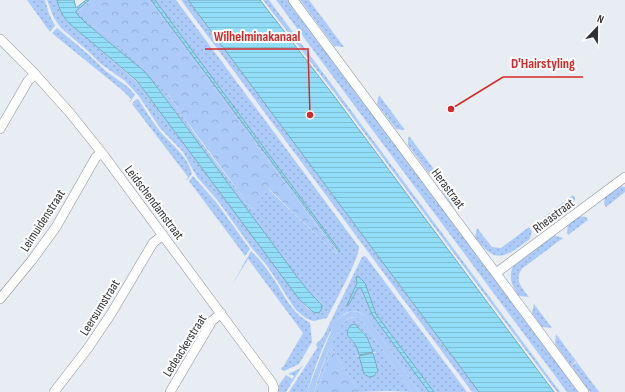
<svg xmlns="http://www.w3.org/2000/svg" width="625" height="392" viewBox="0 0 625 392" font-family="'Sofia Sans Condensed',sans-serif">
	<style>
		.grass { fill: url(#grass-dots); fill-rule: evenodd }
		.forest { fill: url(#forest-crowns) }
		.garden { fill: #adcbf9 }
		.water { fill: url(#water-rules); stroke: #75aabd }
		.lines { fill: none; stroke-linecap: round; stroke-linejoin: round }
		.street-casing { stroke: #8a8e95; stroke-width: 10 }
		.street { stroke: #fff; stroke-width: 9 }
		.labels { text-anchor: middle; stroke-width: 4; stroke-linejoin: round; paint-order: stroke }
		.street-label { font-size: 13px; fill: #303134; stroke: #fff }
		.leader { fill: none; stroke: #d62828; stroke-width: 1.5 }
		.callout-dot { fill: #d62828; stroke: #fff; stroke-width: 1.5 }
		.callout-label { font-size: 14px; text-anchor: middle; font-weight: bold; fill: #d62828; stroke: #fff; stroke-width: 4; stroke-linejoin: round; paint-order: stroke }
	</style>
	<defs>
		<pattern id="grass-dots" width="8" height="8" patternUnits="userSpaceOnUse"><rect width="8" height="8" fill="#adcbf9"/><path d="M2 2h.1M6 6h.1" fill="none" stroke="#95afd6" stroke-width="1.8" stroke-linecap="round"/></pattern>
		<pattern id="forest-crowns" width="20" height="18" patternUnits="userSpaceOnUse"><rect width="20" height="18" fill="#adcbf9"/><path d="M2 6a3 3 0 1 1 6 0M12 15a3 3 0 1 1 6 0" fill="none" stroke="#95afd6"/></pattern>
		<pattern id="water-rules" width="6" height="5" patternUnits="userSpaceOnUse"><rect width="6" height="5" fill="#92def8"/><path d="M0 2.5h6" fill="none" stroke="#7ebfd5"/></pattern>
	</defs>
	<rect width="100%" height="100%" fill="#e8edf3"/>
	<!-- grass -->
	<path class="grass" d="M27 0H45L49 14 55 26 50 32Z
		M47 0H57C59 9 63 17 70 24L137 82 204 170 299 299C303 304 309 311 315 313L322 305 321 303 311 294 298 278 156 85 144 71 87 24 76 13V11L89 0H91L79 11C98 32 123 46 143 66 163 85 178 109 193 131 212 158 233 183 252 209L268 189 336 254 337 253 323 234 149 0H151L162 13 338 252 340 251 329 236 155 0H176L359 247C360 257 333 306 327 318L314 321 310 320 304 317 295 309 268 267 251 247 218 201 197 177 183 152 160 128 138 95 125 81 101 64 89 52 61 28 54 18Z
		M181 0H188L479 392H472Z
		M263 0H269L560 392H557L336 95Z
		M276 0H288L578 392H567Z
		M300 0H309L344 47 334 46Z
		M57 28 88 54 107 72 128 87 135 95 130 102H129L131 99 122 90 53 34 52 33Z
		M379 95 405 130H404L396 129 377 104Z
		M136 99H138C145 109 151 120 159 130 170 144 188 155 192 174L187 180H186L188 177 132 104Z
		M409 136 439 176H438L430 175 408 145V138Z
		M193 176 216 202 250 249 245 256 189 181Z
		M444 182 463 208 452 206 441 190Z
		M617 186 625 187V192L606 207 604 204 605 195Z
		M573 195 575 198 573 207 553 221H545L543 218Z
		M577 216 586 217 588 220 568 235 567 233 568 223Z
		M529 227 532 231 530 239C505 257 496 266 475 237L477 228 492 247 501 248Z
		M553 235 563 238 523 268C513 279 522 288 529 297L519 296C512 286 508 278 513 266Z
		M251 251C259 259 267 268 273 278 286 297 289 310 310 323L312 342 299 364 284 371 281 369 282 367H283L303 333 248 259 232 285Z
		M365 256 367 258 467 392H434L376 314 365 283 358 276 356 277 357 283 348 306 358 288H361L366 301 378 323 429 392H419L366 316C360 312 354 309 346 313 329 321 313 374 307 392H289L317 348 316 344 323 337 362 257Z
		M534 304 552 328 542 327 532 313Z
		M355 317 359 318 363 322 412 392 387 391 359 392 332 349 316 392H314C320 375 332 335 344 322 347 319 350 318 355 317ZM351 325C364 327 370 341 373 352H377L373 353 378 371 375 375 369 377 364 374 359 356 355 357 359 355C358 351 357 346 354 343 348 335 345 335 351 325Z
		M556 334 599 392H590L571 366 575 363 577 364 575 361 571 366 555 344Z
		M303 365 286 392H277L279 391 278 386 286 375 292 379 294 376 288 374 299 369Z"/>
	<!-- forest -->
	<path class="forest" d="M91 0H149L323 234 337 253 336 254 269 189 252 209 182 115 170 97 154 78 137 61 80 14 79 11Z
		M332 349 359 392H316Z"/>
	<!-- garden -->
	<path class="garden" d="M351 311 358 312 366 316 419 392H412L363 322C358 316 351 315 345 321 334 332 318 376 314 392H307L320 358 335 322 342 316Z"/>
	<!-- water -->
	<path class="water" d="M57 0H74L76 8 86 0H89L76 11V13L87 24 144 71 151 79 298 278 311 294 321 304 322 308 319 313 313 312 299 299 143 89 136 80 70 24C63 17 59 9 57 0Z
		M151 0H155L329 236 340 251 339 252Z
		M188 0H260L334 96 554 392H479Z
		M358 276 365 283 376 314 434 392H429L378 323 372 314 361 288H358L348 306 347 305 357 283 356 277Z
		M355 324 367 337 373 352 359 355C358 351 357 347 354 343 348 335 344 335 351 325Z
		M373 353 378 371 374 376 369 377 364 374 359 356Z"/>
	<g class="lines">
		<!-- street casing -->
		<g class="street-casing">
			<path id="street" d="M293 0 584 392
				M0 39 35 74 70 113 102 153 272 383 274 388 273 392
				M0 129 28 81 35 74
				M496 273 625 177
				M0 299 32 260 56 227 96 157 102 153
				M54 392 88 348 111 314 153 243 163 235
				M170 392 212 321 221 313"/>
		</g>
		<!-- street -->
		<use href="#street" class="street"/>
	</g>
	<g class="labels">
		<!-- street labels -->
		<g class="street-label">
			<text transform="translate(449 188) rotate(53)" y="5">Herastraat</text>
			<text transform="translate(155 202) rotate(53)" y="5">Leidschendamstraat</text>
			<text transform="translate(553 215) rotate(-37)" y="5">Rheastraat</text>
			<text transform="translate(42 220) rotate(-57)" y="5">Leimuidenstraat</text>
			<text transform="translate(99 307) rotate(-58)" y="5">Leersumstraat</text>
			<text transform="translate(184 345) rotate(-58)" y="5">Ledeackerstraat</text>
		</g>
	</g>
	<!-- callouts -->
	<path class="leader" d="M310 115L308 49H205M451 109L503 77H583"/>
	<g class="callout-dot">
		<circle cx="310" cy="115" r="4"/>
		<circle cx="451" cy="109" r="4"/>
	</g>
	<g class="callout-label">
		<text x="257" y="41">Wilhelminakanaal</text>
		<text x="543" y="68">D'Hairstyling</text>
	</g>
	<!-- north arrow -->
	<g transform="translate(597 28) rotate(22)" stroke="#ffffff" stroke-width="3" paint-order="stroke">
	<path d="M0-3L7 15L0 10L-7 15Z" fill="#303134"/>
	<text y="-6" font-size="11" font-weight="bold" text-anchor="middle" fill="#303134">N</text>
	</g>
</svg>
